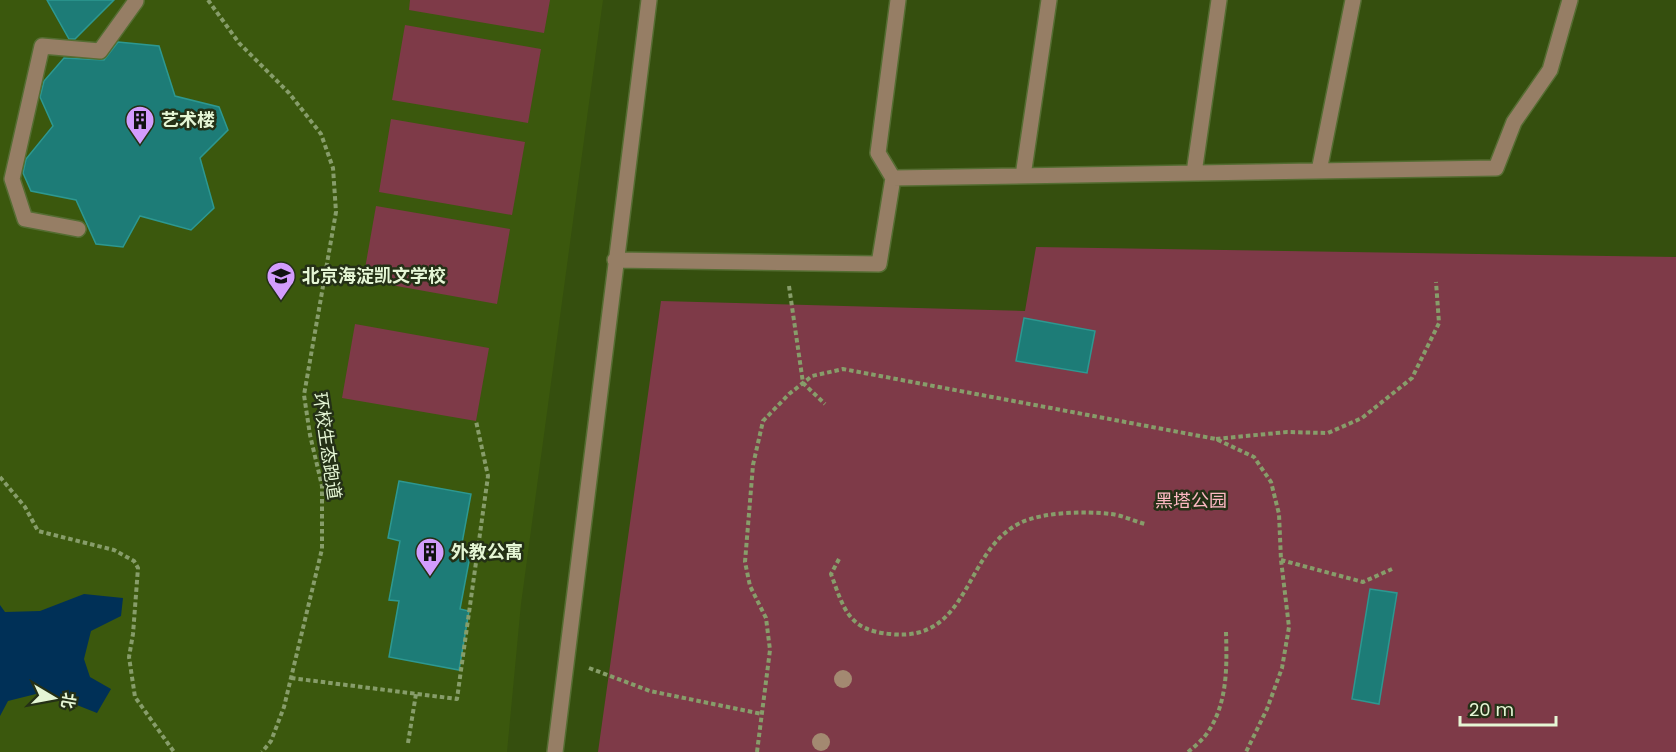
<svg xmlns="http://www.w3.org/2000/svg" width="1676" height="752" viewBox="0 0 1676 752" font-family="Poppins,'Noto Sans SC',sans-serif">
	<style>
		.built { fill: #3b580d }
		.green { fill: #7e3a48 }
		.water { fill: #003057 }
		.building { fill: #1d7c77; stroke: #2d9891; stroke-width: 1.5 }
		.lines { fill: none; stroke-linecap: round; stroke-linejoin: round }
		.minor-casing { stroke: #556d32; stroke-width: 18 }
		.path { stroke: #879d6a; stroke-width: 4; stroke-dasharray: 4.5 3; stroke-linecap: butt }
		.minor { stroke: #967e65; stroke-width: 15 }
		.tree { fill: #a38971 }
		.labels { text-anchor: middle; stroke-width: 5; stroke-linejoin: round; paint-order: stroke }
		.poi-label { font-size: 18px; font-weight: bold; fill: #e5f6d5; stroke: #243016; text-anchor: start }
		.street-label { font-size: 18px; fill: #e5f6d5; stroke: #243016 }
		.park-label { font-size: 18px; fill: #fdb8c2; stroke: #243016 }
	</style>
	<rect width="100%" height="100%" fill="#354f0e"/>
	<!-- built -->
	<path class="built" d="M0 0H603L521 604 507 752H0Z"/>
	<!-- green -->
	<path class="green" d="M410 0H550L544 33 409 10Z
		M405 25 541 49 528 123 392 100Z
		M391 119 525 142 512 215 379 192Z
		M376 206 510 229 497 304 363 280Z
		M1036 247 1676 257V752H598L661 301 1025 311Z
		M355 324 489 348 476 421 342 398Z"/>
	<!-- water -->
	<path class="water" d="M84 594 123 598 121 616 91 631 84 659 90 677 111 689 97 713 44 692 8 701 0 716V605L5 612 40 611Z"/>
	<!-- building -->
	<path class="building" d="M47 0H114L75 39H69Z
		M118 42 159 46 175 96 219 107 228 130 200 158 214 208 191 230 140 216 123 247 96 244 76 200 31 191 23 173 26 159 53 126 40 97 44 81 64 58 104 60Z
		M1024 318 1095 331 1087 373 1016 361Z
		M399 481 471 494 460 554 470 556 460 609 469 611 459 670 389 657 399 601 389 600 400 541 388 538Z
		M1370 589 1397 593 1379 704 1352 699Z"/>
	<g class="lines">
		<!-- minor casing -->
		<g class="minor-casing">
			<path id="minor" d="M1319 171 1353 0
				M1194 173 1219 0
				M1023 176 1049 0
				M893 178 1496 168 1514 122 1550 70 1570 0
				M78 229 25 219 12 179 42 46 100 51 136 1
				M615 260 879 264 893 178 878 153 898 0
				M555 752 649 0"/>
		</g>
		<!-- path -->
		<path class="path" d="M208 0 239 43 289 93 321 134 333 168 336 212 304 395 310 435 322 486V549L284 707 271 741 262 752
			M789 286 803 383 825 404
			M1216 439 1287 432 1328 433 1362 418 1412 378 1439 323 1436 282
			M0 477 25 507 38 531 114 550 134 561 138 568 133 634 129 657 135 697 174 752
			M839 559 831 574C844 609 848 630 890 634 971 643 963 551 1020 523 1042 512 1086 511 1110 514 1122 515 1134 521 1145 524
			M1281 560 1363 582 1392 569
			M589 668 650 691 762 714
			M291 678 457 699 488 476 476 421
			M408 743 416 694
			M757 752 770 650 766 618 750 586 745 562 753 465 763 421 789 394 812 376 843 369 1216 439 1254 457 1271 482 1279 514 1281 560 1289 627 1282 668 1267 709 1246 752
			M1188 752C1194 747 1200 742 1205 736 1228 706 1227 667 1226 632"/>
		<!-- minor -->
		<use href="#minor" class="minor"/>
	</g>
	<!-- trees -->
	<g class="tree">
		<circle cx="843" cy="679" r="9"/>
		<circle cx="821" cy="742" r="9"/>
	</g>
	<!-- icons -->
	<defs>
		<g id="building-pin" transform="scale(1.5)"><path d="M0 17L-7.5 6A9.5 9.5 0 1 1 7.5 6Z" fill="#d39cfd" stroke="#243016"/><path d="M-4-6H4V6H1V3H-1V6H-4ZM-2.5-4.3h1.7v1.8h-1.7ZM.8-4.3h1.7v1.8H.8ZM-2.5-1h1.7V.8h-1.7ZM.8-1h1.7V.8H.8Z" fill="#111"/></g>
		<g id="school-pin" transform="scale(1.5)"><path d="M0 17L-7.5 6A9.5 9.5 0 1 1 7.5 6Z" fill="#d39cfd" stroke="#243016"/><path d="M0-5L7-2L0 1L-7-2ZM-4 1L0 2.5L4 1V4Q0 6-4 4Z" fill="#111"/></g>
	</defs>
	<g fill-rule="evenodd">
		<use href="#building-pin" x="140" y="120"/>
		<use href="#school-pin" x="281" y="276"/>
		<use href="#building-pin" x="430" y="552"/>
	</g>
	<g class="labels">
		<!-- poi labels -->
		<g class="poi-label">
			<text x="161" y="126">艺术楼</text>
			<text x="302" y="282">北京海淀凯文学校</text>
			<text x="451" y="558">外教公寓</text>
		</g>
		<!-- street labels -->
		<g class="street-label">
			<text transform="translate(327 446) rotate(82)" y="6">环校生态跑道</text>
		</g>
		<!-- park labels -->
		<g class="park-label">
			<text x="1191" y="507">黑塔公园</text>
		</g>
	</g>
	<!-- north arrow -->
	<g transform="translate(54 698) rotate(100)" stroke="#243016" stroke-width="4.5" paint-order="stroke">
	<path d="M0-4.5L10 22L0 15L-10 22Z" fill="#e5f6d5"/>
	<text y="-9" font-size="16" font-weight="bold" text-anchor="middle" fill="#e5f6d5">北</text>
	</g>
	<!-- scale -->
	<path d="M1460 716v9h96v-9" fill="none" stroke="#e5f6d5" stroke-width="3"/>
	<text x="1469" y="716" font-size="18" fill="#e5f6d5" stroke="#243016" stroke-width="4.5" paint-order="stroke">20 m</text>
</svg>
